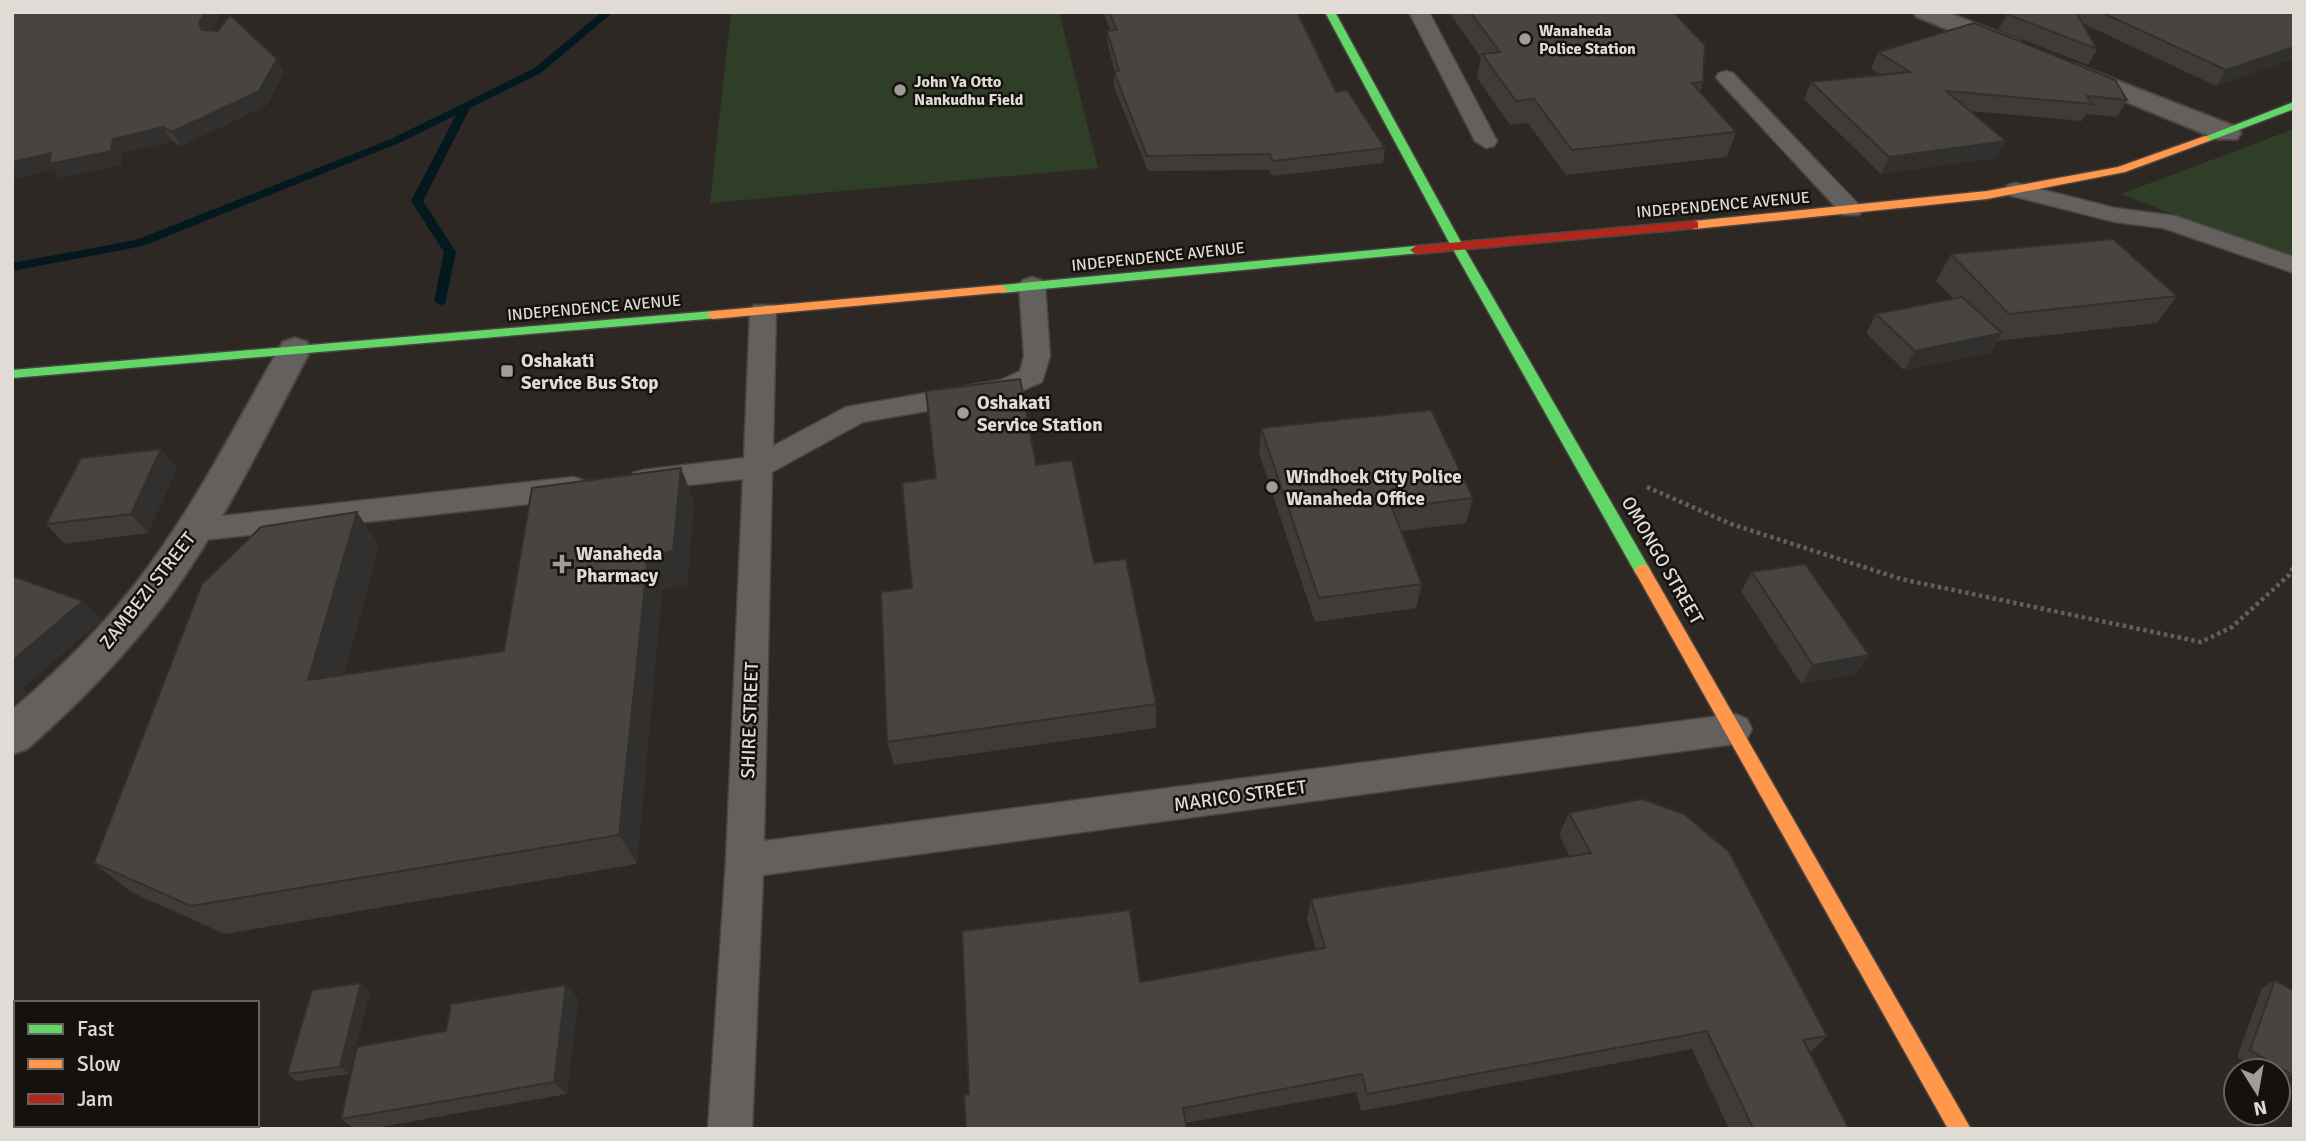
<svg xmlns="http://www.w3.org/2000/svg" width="2306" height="1141" viewBox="0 0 2306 1141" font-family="Signika,sans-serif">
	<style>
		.green { fill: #2f3e26 }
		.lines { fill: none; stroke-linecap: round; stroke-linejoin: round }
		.stream { fill: #04191f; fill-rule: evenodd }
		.lane-casing { stroke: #4a4542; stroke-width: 3 }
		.street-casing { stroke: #4a4542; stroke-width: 4 }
		.fast-casing { stroke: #4a4542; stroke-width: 3 }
		.slow-casing { stroke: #4a4542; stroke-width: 3 }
		.jam-casing { stroke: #4a4542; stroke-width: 3 }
		.path { stroke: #635f5d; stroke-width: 4.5; stroke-dasharray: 3.5 3.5; stroke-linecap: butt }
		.lane { fill: #64605d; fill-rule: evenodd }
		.street { fill: #64605d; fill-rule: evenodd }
		.fast { fill: #63d668; fill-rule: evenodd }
		.slow { fill: #ff974d; fill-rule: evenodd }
		.jam { fill: #b3261e; fill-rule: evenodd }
		.wall { fill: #3e3b38 }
		.shaded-wall { fill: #32302e }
		.building { fill: #484541; stroke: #32302e; stroke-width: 2 }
		.poi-dot { fill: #a29c98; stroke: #15120e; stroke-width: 2.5 }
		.labels { text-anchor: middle; stroke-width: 5; stroke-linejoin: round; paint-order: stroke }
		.far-poi-label { font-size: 16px; font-weight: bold; fill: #e1dbd6; stroke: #15120e; text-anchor: start }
		.far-street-label { font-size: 16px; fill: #e1dbd6; stroke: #15120e }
		.poi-label { font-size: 19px; font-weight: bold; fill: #e1dbd6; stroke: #15120e; text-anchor: start }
		.street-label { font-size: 19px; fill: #e1dbd6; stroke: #15120e }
	</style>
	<rect width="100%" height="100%" fill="#2d2824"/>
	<!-- green -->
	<path class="green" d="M731 12H1059L1098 168 710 203Z
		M2294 129V261L2121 194Z"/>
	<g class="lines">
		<!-- stream -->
		<path class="stream" d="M602 12H613L541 73 470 108 423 201 456 252 445 304 440 305 434 301 444 252 411 201 456 115 399 143 143 246 12 271V263L136 240 391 139 533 69Z"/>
		<!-- lane casing -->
		<g class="lane-casing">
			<path id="lane" d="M1409 12H1429L1497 141 1494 146 1486 148 1475 141Z
				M1726 71 1733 73 1859 205 1863 210 1859 215H1843L1719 81 1716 77 1719 73Z
				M2016 183 2115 208 2176 216 2294 257V273L2163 228 2115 222 2008 195 2004 190 2008 185Z
				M1032 277 1041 280 1045 285 1050 356 1042 382 1007 397 863 422 772 472 764 841 1735 714 1747 719 1752 729 1747 739 1735 744 763 875 752 1129H708L726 860 743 479 643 490 633 487 628 480 633 473 643 470 744 458 750 311 754 305H772L776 311 773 446 846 407 1001 380 1020 371 1024 356 1019 285 1023 280Z
				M574 477 585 481 589 488 585 495 574 499 194 541 183 538 179 530 183 522 194 519Z"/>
		</g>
		<!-- street casing -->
		<g class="street-casing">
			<path id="street" d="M1913 12H1947L2019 41 2022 46 2019 51H2001L1917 17Z
				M2072 63 2237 127 2241 133 2237 139H2217L2063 76 2059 71 2063 66Z
				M295 338 307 342 311 349C267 433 225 521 169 598 127 654 79 703 27 749L12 754V710C69 662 121 608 163 546 206 484 241 415 279 349L283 342Z"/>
		</g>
		<!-- fast casing -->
		<g class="fast-casing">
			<path id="fast" d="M1325 12H1335L1462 244 1648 566 1650 570 1648 574H1636L1450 244Z
				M2294 102V109L2209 141 2199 139Z
				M1416 246 1422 250 1420 253 1001 293 995 289 1001 285Z
				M713 311 720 315 718 318 12 378V370Z"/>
		</g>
		<!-- slow casing -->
		<g class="slow-casing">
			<path id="slow" d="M2205 136 2211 139 2209 141 2125 172 1987 199 1694 229 1688 225 1694 221 1987 191 2118 167Z
				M1001 285 1007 289 1006 292 713 319 706 315 713 311Z
				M1642 564 1648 566 1971 1129H1948L1634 570Z"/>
		</g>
		<!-- jam casing -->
		<g class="jam-casing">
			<path id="jam" d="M1694 221 1698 222V228L1416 254 1410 250 1416 246Z"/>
		</g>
		<!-- path -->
		<path class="path" d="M1647 487 1731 524 1901 579 2201 642 2232 627 2289 575 2294 566"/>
		<!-- lane -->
		<use href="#lane" class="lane"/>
		<!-- street -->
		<use href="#street" class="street"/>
		<!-- fast -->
		<use href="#fast" class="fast"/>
		<!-- slow -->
		<use href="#slow" class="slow"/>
		<!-- jam -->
		<use href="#jam" class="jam"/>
	</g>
	<!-- wall -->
	<path class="wall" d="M12 12 221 13 210 30 277 59 284 73 267 105 181 146 172 141 122 153 121 165 59 178 53 169 12 179Z
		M1103 12H1297L1336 92 1385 148 1383 163 1272 176 1269 170 1148 171 1114 87V72H1115L1108 46 1107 31H1111Z
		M1449 12H1673L1703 82 1700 92 1736 132 1727 157 1566 175 1528 123 1510 125 1477 78 1481 58Z
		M2012 12H2294L2216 86 2082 23 2097 49 2088 65 1998 30 2007 14Z
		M1878 52 2127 100 2117 117 2086 114 2082 121 1970 111 2006 141 1996 158 1881 174 1804 99 1811 82 1881 75 1871 69Z
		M1951 254 2177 296 2157 323 1997 341 1990 353 1904 370 1866 333 1876 314 1953 299 1936 281Z
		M1261 428 1473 498 1466 523 1401 531 1422 584 1416 608 1315 622 1259 453Z
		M1036 465 1094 563 1156 704V728L894 765 887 742 912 588Z
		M177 468 148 533 65 544 46 524Z
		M681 468 694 502 687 584 662 590 637 864 225 934 131 892 94 863 357 512 379 546 344 675 504 651Z
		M1752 572 1869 655 1856 674 1801 684 1741 591Z
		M1569 813 1827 1036 1809 1053 1849 1129H1729L1692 1049 1361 1111 1356 1092 1186 1123 969 1094 1140 982 1316 949 1307 919 1311 899 1570 857 1559 835Z
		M2275 980 2293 1075 2279 1083 2278 1082V1071H2260L2237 1057 2262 988Z
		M370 991 349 1074 297 1081 287 1074Z
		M578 998 567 1094 369 1129H355L341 1119 446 1031Z"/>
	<!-- shaded-wall -->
	<path class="shaded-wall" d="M205 12 221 13 207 37 199 23Z
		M2294 47V59L2216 86 2226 70Z
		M277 59 284 73 267 105 181 146 172 132Z
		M163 127 172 141 122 153 121 165 59 178 53 169 12 179V162Z
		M2006 141 1996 158 1881 174 1889 157Z
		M2002 333 1990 353 1904 370 1915 351Z
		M161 449 177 468 148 533 131 514Z
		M681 468 694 502 687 584 662 590 637 864 619 835 648 557Z
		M357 512 379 546 334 712 308 680Z
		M83 601 102 620 23 688 28 692 12 706V661Z
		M1869 655 1856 674 1801 684 1813 665Z
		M361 983 370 991 349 1074 340 1067Z
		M566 985 578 998 567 1094 554 1082Z"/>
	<!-- building -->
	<path class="building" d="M12 12H205L199 23 202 30 218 31 230 15 277 59 259 91 172 132 163 127 113 139 111 151 49 164 51 153 12 162Z
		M1109 12H1297L1336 92 1347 90 1385 148 1273 161 1270 154 1147 156 1114 72 1119 71 1107 31 1117 30Z
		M1470 12H1673L1705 45 1703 82 1692 83 1736 132 1572 150 1534 99 1516 101 1482 54 1500 52Z
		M2012 12H2076L2097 49 2007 14Z
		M2101 12H2294V47L2226 70Z
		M1974 23 2115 80 2127 100 2087 96 2092 104 1946 91 2006 141 1889 157 1811 82 1910 72 1878 52Z
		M2113 239 2177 296 2009 314 1951 254Z
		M1962 297 2002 333 1915 351 1876 314Z
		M1020 379 1036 465 1072 460 1094 563 1126 559 1156 704 887 742 881 592 912 588 902 483 936 478 926 391Z
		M1431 410 1473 498 1392 508 1422 584 1319 598 1261 428Z
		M161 449 131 514 46 524 81 458Z
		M681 468 673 551 648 557 619 835 191 906 94 863 202 584 261 527 357 512 308 680 504 651 532 488Z
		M1805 564 1869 655 1813 665 1752 572Z
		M12 576 83 601 12 661Z
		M1642 799 1684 814 1729 852 1827 1036 1803 1040 1849 1129H1749L1753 1128 1707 1031 1367 1094 1362 1074 1183 1108 1187 1129H966L964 1095 969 1094 962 931 1130 910 1140 982 1325 948 1311 899 1591 853 1569 813Z
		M2275 980 2294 991 2293 1075 2250 1050Z
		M361 983 340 1067 287 1074 312 990Z
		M566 985 554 1082 341 1119 357 1047 446 1031 451 1004Z"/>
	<!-- markers -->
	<g class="poi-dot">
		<circle cx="1525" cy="39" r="7"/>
		<circle cx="900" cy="90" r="7"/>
		<rect x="500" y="364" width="14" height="14" rx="3.5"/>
		<circle cx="963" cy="413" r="7"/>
		<circle cx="1272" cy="487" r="7"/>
		<path d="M558.5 553.5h7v7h7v7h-7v7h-7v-7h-7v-7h7z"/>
	</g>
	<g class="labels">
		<!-- far-poi labels -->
		<g class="far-poi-label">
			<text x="1539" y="36">Wanaheda<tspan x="1539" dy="18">Police Station</tspan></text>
			<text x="914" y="87">John Ya Otto<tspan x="914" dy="18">Nankudhu Field</tspan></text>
		</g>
		<!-- far-street labels -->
		<g class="far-street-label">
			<text transform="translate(1723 204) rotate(-5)" y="6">INDEPENDENCE AVENUE</text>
			<text transform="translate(1158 256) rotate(-6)" y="6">INDEPENDENCE AVENUE</text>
			<text transform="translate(594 307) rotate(-5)" y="6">INDEPENDENCE AVENUE</text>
		</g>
		<!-- poi labels -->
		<g class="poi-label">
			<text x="521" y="367">Oshakati<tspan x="521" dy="22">Service Bus Stop</tspan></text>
			<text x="977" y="409">Oshakati<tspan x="977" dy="22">Service Station</tspan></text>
			<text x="1286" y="483">Windhoek City Police<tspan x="1286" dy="22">Wanaheda Office</tspan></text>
			<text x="576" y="560">Wanaheda<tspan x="576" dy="22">Pharmacy</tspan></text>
		</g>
		<!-- street labels -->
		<g class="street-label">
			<text transform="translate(1663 560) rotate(60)" y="7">OMONGO STREET</text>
			<text transform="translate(147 590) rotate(-52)" y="7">ZAMBEZI STREET</text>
			<text transform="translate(749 720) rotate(-88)" y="7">SHIRE STREET</text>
			<text transform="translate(1240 795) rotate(-8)" y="7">MARICO STREET</text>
		</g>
	</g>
	<!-- border -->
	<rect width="2306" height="1141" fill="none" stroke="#e1dbd6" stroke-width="28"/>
	<!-- legend -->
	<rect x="14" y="1001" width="245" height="126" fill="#15120e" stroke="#67625e" stroke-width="2"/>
	<rect x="28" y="1024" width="35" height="10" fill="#63d668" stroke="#67625e" stroke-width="2"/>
	<text x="77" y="1036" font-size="21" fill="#e1dbd6">Fast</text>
	<rect x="28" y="1059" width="35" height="10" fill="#ff974d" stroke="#67625e" stroke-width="2"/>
	<text x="77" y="1071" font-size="21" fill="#e1dbd6">Slow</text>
	<rect x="28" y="1094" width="35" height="10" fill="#b3261e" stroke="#67625e" stroke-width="2"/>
	<text x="77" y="1106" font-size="21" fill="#e1dbd6">Jam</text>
	<!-- north arrow -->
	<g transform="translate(2257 1092) rotate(169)"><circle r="33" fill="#15120e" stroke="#67625e" stroke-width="2"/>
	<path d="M0-5L12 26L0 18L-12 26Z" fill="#a29c98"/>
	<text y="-10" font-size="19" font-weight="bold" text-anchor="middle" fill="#e1dbd6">N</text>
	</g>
</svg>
